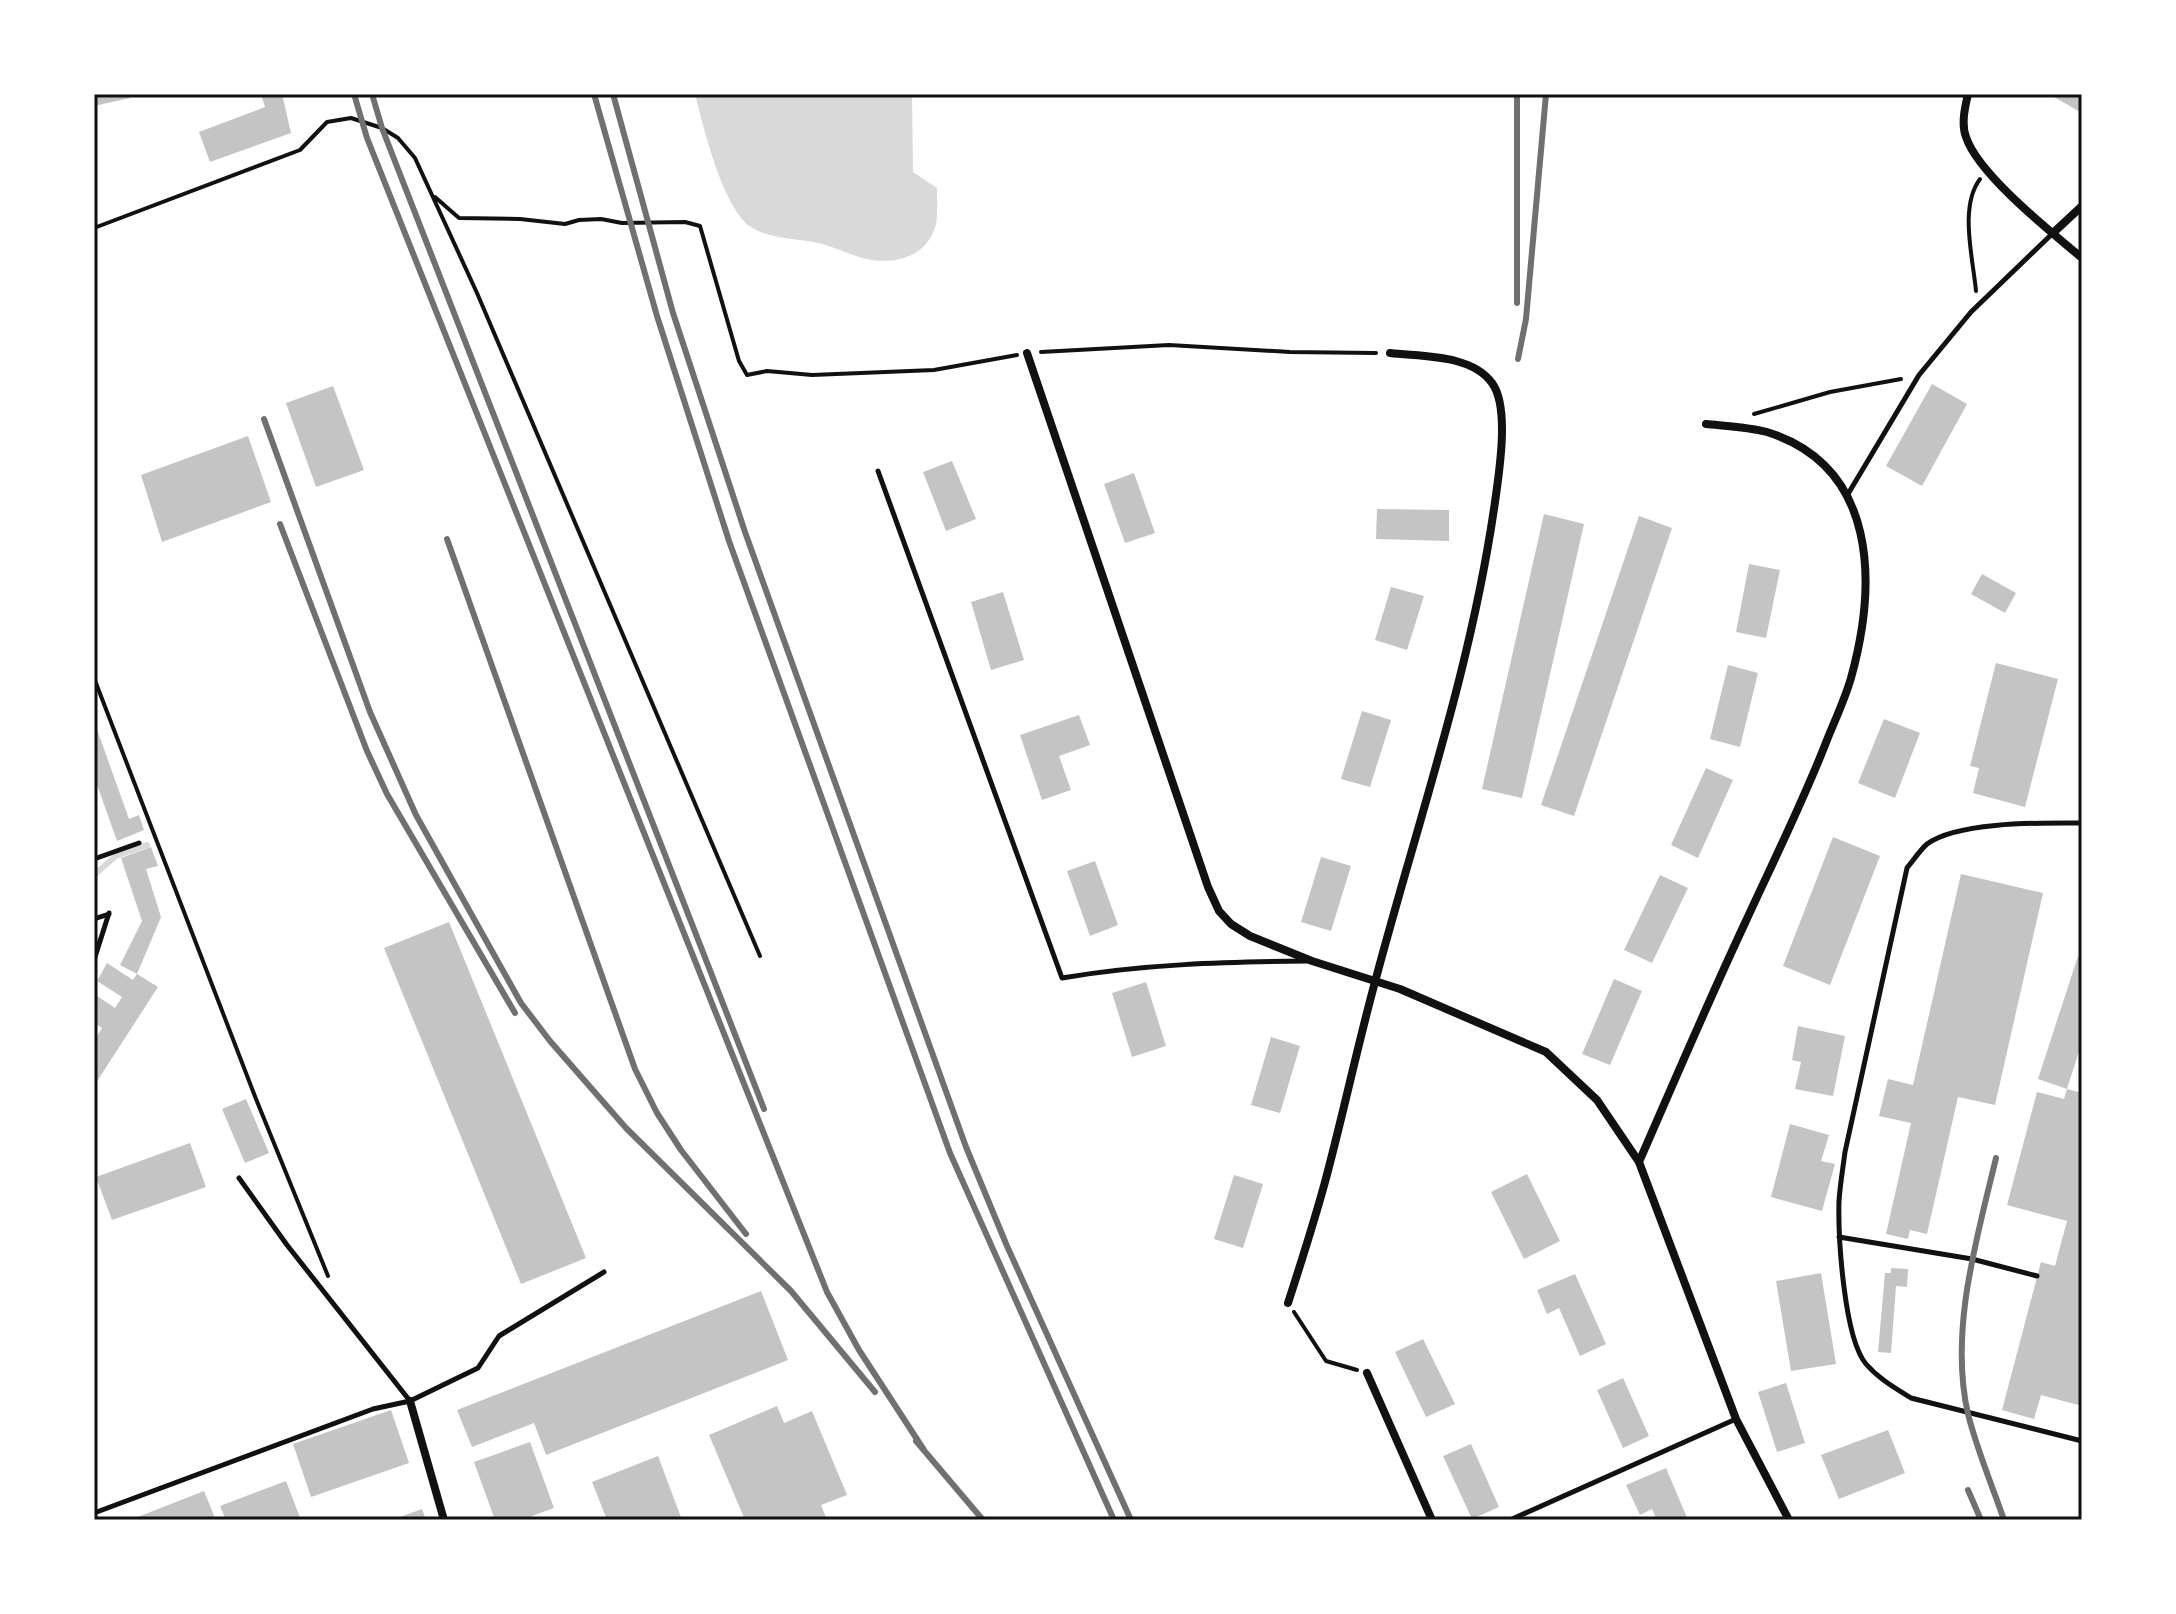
<svg xmlns="http://www.w3.org/2000/svg" width="2176" height="1614" viewBox="0 0 2176 1614" font-family="'IBM Plex Sans',sans-serif">
	<style>
		.water { fill: #d9d9d9 }
		.lines { fill: none; stroke-linecap: round; stroke-linejoin: round }
		.stream { stroke: #d9d9d9; stroke-width: 6 }
		.building { fill: #c4c4c4 }
		.path { stroke: #111; stroke-width: 4 }
		.service { stroke: #111; stroke-width: 5 }
		.minor { stroke: #111; stroke-width: 8 }
		.rail { stroke: #707070; stroke-width: 6 }
		.neatline { fill: none; stroke: #111; stroke-width: 3 }
	</style>
	<rect width="100%" height="100%" fill="#fff"/>
	<!-- water -->
	<path class="water" d="M695 94H912L913 172 937 188C937 199 938 213 936 224 928 258 892 266 862 258 849 254 836 248 822 244 799 238 771 240 751 227 723 209 703 126 695 94Z"/>
	<g class="lines">
		<!-- stream -->
		<path class="stream" d="M94 875 116 856 147 845"/>
	</g>
	<!-- building -->
	<path class="building" d="M94 94H130V98L94 106Z
		M261 94H282L291 133 210 162 199 132 265 107Z
		M2056 94H2082V113L2054 97Z
		M1932 384 1967 404 1922 486 1886 466Z
		M333 386 364 470 316 487 286 403Z
		M248 436 271 502 162 542 141 475Z
		M952 461 976 519 946 531 923 472Z
		M1134 473 1155 533 1125 543 1104 484Z
		M1377 509 1449 510V541L1376 539Z
		M1544 514 1584 524 1522 798 1482 789Z
		M1639 516 1672 528 1574 816 1541 805Z
		M1749 564 1780 570 1766 638 1736 632Z
		M1982 574 2016 593 2005 613 1971 594Z
		M1391 587 1424 596 1407 650 1375 640Z
		M1003 592 1024 660 991 670 971 602Z
		M1996 663 2058 679 2025 807 1973 793 1979 768 1970 766Z
		M1728 665 1758 673 1740 747 1710 739Z
		M1362 711 1391 720 1370 787 1341 779Z
		M1079 715 1090 745 1059 756 1071 790 1042 800 1020 735Z
		M1884 719 1920 733 1895 798 1858 783Z
		M94 721 129 819 139 815 144 830 117 841 94 776Z
		M1706 768 1733 780 1698 858 1671 845Z
		M1833 837 1880 856 1830 985 1783 966Z
		M151 847 158 866 146 869 161 917 137 974 120 965 142 921 121 858Z
		M1321 857 1351 866 1331 931 1301 922Z
		M1095 861 1118 925 1090 936 1067 871Z
		M1961 874 2043 893 1995 1105 1958 1097 1927 1234 1910 1230 1908 1239 1886 1234 1911 1123 1879 1116 1888 1079 1913 1085Z
		M1660 875 1688 888 1652 963 1624 950Z
		M449 922 586 1258 521 1284 384 948Z
		M2078 956 2082 958V1042L2067 1089 2038 1079Z
		M107 963 133 980 137 974 158 987 94 1086V1041L102 1028 94 1023V994L115 1008 122 997 97 981Z
		M1614 979 1642 991 1610 1065 1582 1054Z
		M1146 982 1166 1046 1132 1057 1112 993Z
		M1798 1026 1845 1036 1833 1096 1795 1089 1801 1062 1792 1060Z
		M1271 1037 1300 1046 1280 1113 1251 1105Z
		M2067 1089 2082 1093V1406L2041 1395 2034 1419 2002 1410 2041 1262 2055 1266 2067 1221 2007 1205 2037 1092 2064 1099Z
		M246 1099 269 1153 245 1163 222 1109Z
		M1790 1124 1829 1135 1821 1161 1835 1164 1822 1211 1771 1197Z
		M190 1143 206 1187 112 1220 96 1177Z
		M1527 1174 1560 1241 1524 1259 1491 1192Z
		M1234 1175 1263 1184 1243 1248 1214 1239Z
		M1891 1268 1908 1269 1907 1287 1896 1286 1891 1353 1878 1352 1885 1273H1891Z
		M1821 1273 1836 1364 1791 1371 1776 1281Z
		M1575 1274 1606 1344 1580 1356 1559 1308 1547 1314 1537 1290Z
		M761 1291 788 1360 546 1455 534 1423 472 1447 457 1410Z
		M1423 1339 1455 1404 1426 1417 1395 1352Z
		M1623 1378 1649 1436 1623 1448 1597 1390Z
		M1786 1383 1805 1443 1777 1452 1758 1392Z
		M777 1406 784 1423 812 1411 847 1495 821 1505 827 1520H745L709 1435Z
		M391 1410 409 1463 311 1497 293 1444Z
		M1888 1430 1905 1473 1839 1499 1821 1455Z
		M530 1442 554 1508 521 1520H495L474 1462Z
		M1471 1444 1499 1507 1472 1519 1443 1456Z
		M658 1456 682 1520H607L592 1482Z
		M1666 1468 1688 1520H1657L1652 1509 1640 1515 1626 1485Z
		M286 1481 301 1520H226L220 1506Z
		M204 1491 215 1518 130 1520Z
		M422 1509 426 1520H392Z"/>
	<g class="lines">
		<!-- path -->
		<path class="path" d="M435 197 459 218 520 219 565 224 579 220 601 219 622 223 685 222 700 226 739 361 747 375 767 371 812 375 934 370 1017 355
			M94 228 300 150 327 122 351 118 382 128 398 138 415 158 477 293 760 956
			M1976 291C1973 258 1959 207 1980 179
			M1041 352 1169 345 1290 352 1376 353
			M1754 414 1830 392 1901 379
			M94 678 256 1099 328 1276
			M1294 1312 1326 1361 1357 1370"/>
		<!-- service -->
		<path class="service" d="M878 471 1062 978C1144 964 1224 962 1307 961
			M1848 494 1919 375 1971 312 2053 233
			M2082 823C2043 823 1958 821 1927 844 1920 850 1913 861 1907 868L1845 1152C1843 1168 1840 1185 1839 1201 1838 1237 1844 1338 1866 1364 1879 1379 1895 1388 1911 1398L2082 1441
			M94 859 139 843
			M94 919 109 914
			M94 960 109 913
			M239 1178 287 1245 410 1401
			M1839 1237 1972 1259 2037 1276
			M94 1513 373 1409 410 1401 478 1368 499 1336 604 1272
			M1510 1520 1736 1419"/>
		<!-- minor -->
		<path class="minor" d="M1968 94C1965 107 1961 124 1966 137 1978 174 2051 232 2082 258
			M2053 233 2082 206
			M1027 353 1208 887 1219 911 1231 924 1250 936 1312 961 1400 989 1546 1052 1597 1100 1639 1162
			M1706 424C1726 426 1748 427 1767 432 1878 467 1877 584 1851 678 1845 699 1835 720 1827 740 1803 802 1773 862 1745 923 1708 1002 1674 1082 1639 1162L1736 1419 1789 1520
			M1288 1303C1301 1263 1314 1222 1325 1182 1343 1115 1357 1048 1375 982 1418 820 1471 670 1495 502 1499 473 1510 407 1492 383 1471 354 1422 357 1390 353
			M1367 1373 1432 1520
			M410 1401 444 1520"/>
		<!-- rail -->
		<path class="rail" d="M354 94 367 138 827 1292 859 1350 924 1450
			M372 94 382 128 764 1109
			M594 94 657 316 729 541 950 1153 1114 1520
			M613 94 673 313 745 532 966 1147 1007 1246 1131 1520
			M1517 94V303
			M1518 359 1526 319 1546 94
			M264 419 370 712 416 815 521 1003 550 1041 626 1128 791 1291 875 1392
			M280 524 367 751 387 794 515 1013
			M447 539 635 1069 657 1113 681 1150 746 1234
			M1996 1158C1977 1238 1949 1331 1968 1414 1977 1450 1992 1485 2004 1520
			M916 1441 983 1520
			M1968 1490 1981 1520"/>
	</g>
	<!-- border -->
	<rect width="2176" height="1614" fill="none" stroke="#ffffff" stroke-width="192"/>
	<rect x="96" y="96" width="1984" height="1422" class="neatline"/>
</svg>
